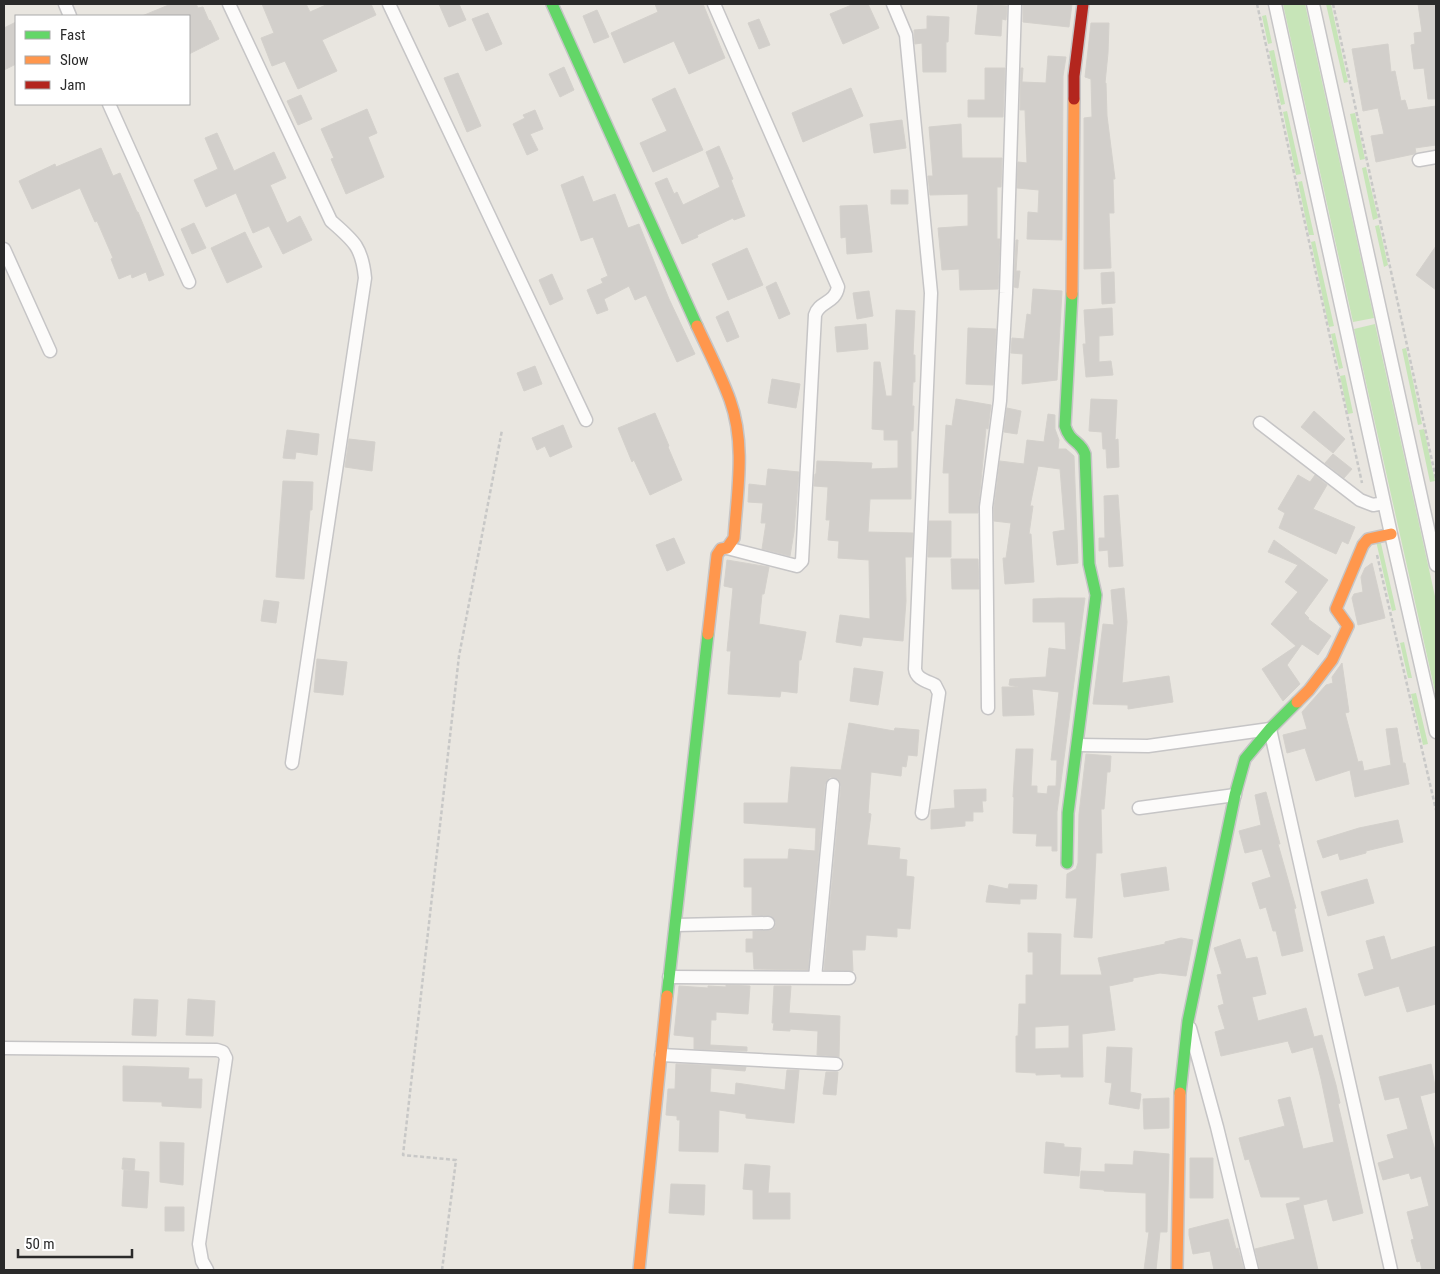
<svg xmlns="http://www.w3.org/2000/svg" width="1440" height="1274" viewBox="0 0 1440 1274" font-family="'Roboto Condensed',sans-serif">
	<style>
		.green { fill: #c7e5b8 }
		.building { fill: #d2cfcb; stroke: #d4d1cc; fill-rule: evenodd }
		.lines { fill: none; stroke-linecap: round; stroke-linejoin: round }
		.street-casing { stroke: #c6c5c6; stroke-width: 15 }
		.fast-casing { stroke: #c6c5c6; stroke-width: 14 }
		.slow-casing { stroke: #c6c5c6; stroke-width: 14 }
		.jam-casing { stroke: #c6c5c6; stroke-width: 14 }
		.path { stroke: #c8c8c7; stroke-width: 2.5; stroke-dasharray: 4 2.5; stroke-linecap: butt }
		.street { stroke: #fcfbfa; stroke-width: 12 }
		.fast { stroke: #63d668; stroke-width: 11 }
		.slow { stroke: #ff974d; stroke-width: 11 }
		.jam { stroke: #b3261e; stroke-width: 11 }
	</style>
	<rect width="100%" height="100%" fill="#e9e6e0"/>
	<!-- green -->
	<path class="green" d="M1283 4H1305L1374 318 1353 322Z
		M1326 4H1331L1348 82 1344 83Z
		M1266 15 1272 43 1268 44 1262 16Z
		M1274 50 1285 104 1281 105 1269 51Z
		M1287 111 1301 174 1296 175 1283 112Z
		M1355 113 1365 159 1360 160 1350 114Z
		M1366 167 1378 218 1373 220 1362 168Z
		M1302 181 1314 235H1309L1298 182Z
		M1379 225 1388 265 1384 267 1375 226Z
		M1315 241 1334 326 1329 327 1311 242Z
		M1375 324 1436 601V696L1354 329Z
		M1335 333 1343 368 1339 369 1331 334Z
		M1406 348 1422 424 1418 425 1402 349Z
		M1345 375 1353 413 1348 414 1340 376Z
		M1424 429 1435 481 1430 482 1419 430Z
		M1380 539 1396 610 1392 611 1376 541Z
		M1404 642 1412 678H1408L1400 643Z
		M1416 693 1428 744 1423 745 1411 694Z"/>
	<!-- building -->
	<path class="building" d="M171 4H196L198 8 203 7 209 21 210 20 219 39 189 54V16H142Z
		M262 4H306L310 12 328 4H371L376 15 322 40 337 71 298 89 285 61 272 66 261 38 274 33Z
		M439 4H459L466 20 449 27Z
		M655 4H703L725 58 689 74 674 41 624 63 611 33 658 12Z
		M854 4H868L879 28 843 44 830 14Z
		M978 4 1007 6 1006 20 1002 19 1001 36 975 34Z
		M1023 4H1072L1069 27 1023 22Z
		M1418 4H1436V99H1428L1424 68 1414 69 1411 45 1415 44 1414 33 1422 32Z
		M597 10 609 37 594 43 583 16Z
		M488 13 502 44 486 51 472 19Z
		M927 16 949 17 948 42H946V72H923L922 43 915 44 914 30 927 29Z
		M759 19 770 45 759 49 748 23Z
		M16 22V64L4 70V28Z
		M1091 23H1109L1108 53 1105 83H1106L1107 116 1115 179H1113L1114 213H1109L1111 268 1084 269V118L1092 117 1091 79 1085 77Z
		M1388 44 1391 72 1395 71 1401 101 1405 100 1408 110 1436 106V145L1415 148 1416 153 1414 154 1376 162 1371 136 1384 134 1378 108 1363 111 1352 49Z
		M1048 56 1066 57 1063 76 1062 240 1027 239 1028 212 1038 213 1039 190 1017 188 1018 162 1027 163 1025 110H1020L1021 68H1023L1022 82 1046 83Z
		M564 67 574 90 560 97 549 74Z
		M985 68H1005L1003 117H968V100H985Z
		M458 73 481 126 467 132 444 78Z
		M675 88 703 150 653 172 640 143 667 131 652 99Z
		M851 88 863 116 803 142 792 113Z
		M301 95 312 119 298 125 287 101Z
		M367 109 377 133 368 137 384 177 346 194 331 159 334 158 321 129Z
		M535 110 543 129 530 134 538 150 527 155 513 124 525 118 523 115Z
		M902 120 906 148 874 153 870 124Z
		M961 124 962 158H1002L1001 187H997V239H1000L998 289 960 290 959 269 942 270 938 228 968 226V194L930 195 928 176H933L929 127Z
		M217 133 234 171 274 152 286 178 270 185 287 223 300 216 312 240 283 254 269 226 253 233 236 193 206 207 194 180 218 169 205 138Z
		M719 146 733 179 731 180 745 216 734 220 733 218 697 235 698 237 682 244 655 183 667 178 674 194 677 192 683 205 720 187 706 152Z
		M101 148 113 176 120 173 137 212H138L164 275 149 281 146 272 132 278 131 274 119 279 111 259 113 258 97 221 95 222 80 188 32 209 19 181 55 164 56 167Z
		M583 176 593 202 615 194 628 228 639 224 669 299 695 354 677 362 646 295 635 300 629 286 604 299 608 310 597 314 587 290 603 283 601 279 608 276 593 237 581 241 561 185Z
		M891 190H908V204H891Z
		M867 205 872 252 847 254 846 237 841 238 840 206Z
		M194 223 206 248 192 254 181 229Z
		M245 232 262 267 227 283 211 248Z
		M1016 240H1018L1016 271H1020L1018 288 1014 287Z
		M1436 246V290L1416 275Z
		M747 248 763 285 728 300 712 264Z
		M1114 272 1115 303 1102 304 1101 273Z
		M552 274 563 299 550 305 539 280Z
		M776 282 790 314 779 319 766 287Z
		M1033 289 1062 291 1057 380 1022 384 1023 354 1011 353 1012 338 1024 339 1027 314 1031 315Z
		M869 291 873 316 857 319 853 293Z
		M1112 308 1113 335 1099 336V362L1111 361 1113 375 1086 377 1083 344H1086L1084 310Z
		M896 310 915 311 913 355H915V382H913L912 406H914L913 431H911V499H870L868 532 913 533 912 557H905L906 601 903 641 863 637 861 646 836 642 840 615 870 619 869 560 838 558 839 541 828 540 830 520H826L828 487 814 486 815 474H816L817 461 872 463 871 469 898 468V440H884V430L872 429 874 362H880L886 396H892Z
		M728 311 739 337 727 342 716 317Z
		M866 324 868 349 837 352 835 327Z
		M968 328 996 329 993 385 966 384Z
		M535 366 542 384 524 391 517 373Z
		M772 379 800 384 796 408 768 403Z
		M956 399 991 405 988 429 986 428 978 513H949V473H943L946 425 952 426Z
		M1091 399 1117 400 1115 440 1118 439 1119 467 1107 468 1106 449H1103L1102 432 1089 431Z
		M1007 408 1021 411 1017 434 1004 432Z
		M1314 411 1345 439 1333 453 1301 427Z
		M655 413 669 446 668 447 682 480 650 495 634 460 632 462 618 428Z
		M1048 414 1055 415V429L1059 440 1058 449H1066L1074 456 1078 563 1057 565 1053 532 1065 530 1060 469 1038 466 1030 506H1033L1029 534H1031L1034 582 1005 584 1003 558H1006L1011 523 994 521V508L1000 461 1024 464 1027 440 1044 442Z
		M563 425 572 447 550 457 545 446 537 450 532 438Z
		M287 430 319 434 317 455 296 452 295 459 283 458Z
		M349 439 375 442 372 471 345 467Z
		M1333 454 1352 469 1344 478 1325 463Z
		M768 469 799 472 794 532 790 556 762 549 766 523H761L763 503 748 502 749 484 766 486Z
		M1298 475 1310 482 1315 475 1327 485 1313 509 1355 527 1348 544 1342 541 1336 554 1279 528 1285 513 1278 509Z
		M283 481 313 482 312 510H310L304 579 276 577Z
		M1118 495 1123 566 1109 567 1108 550 1099 551V538H1105L1104 496Z
		M929 521H951V557H928Z
		M674 538 685 563 667 571 656 545Z
		M1274 540 1328 580 1304 613 1309 618 1308 619 1331 636 1318 655 1302 644 1287 665 1300 684 1283 701 1262 669 1296 646 1271 624 1298 592 1285 582 1298 565 1268 552Z
		M951 559H978L979 589H952Z
		M727 560 769 567 764 594H762L759 624 806 632 801 660H799L797 693 781 691 780 697 728 694 731 651H727L733 588 724 586Z
		M1372 563 1385 618 1358 625 1352 598 1354 594 1363 592 1361 577 1365 568Z
		M1124 588 1127 622 1122 683 1169 676 1173 702 1128 709V705L1093 704 1103 624 1114 625 1111 590Z
		M1059 598H1085L1057 812V851H1052V846H1036L1037 834 1013 833 1014 797H1013L1016 749H1033L1031 786H1037V793L1047 794 1048 786H1056L1057 760H1051L1059 692 1032 689 1034 715 1003 716 1002 687H1018L1009 685 1010 679 1046 677 1049 648 1066 650 1065 622H1033V599Z
		M264 600 279 602 276 623 261 621Z
		M317 659 347 662 343 695 314 692Z
		M1342 663 1349 712 1345 713 1358 762 1362 761 1364 771 1391 765 1386 729 1397 728 1403 763H1405L1409 784 1355 797 1350 770 1316 781 1305 748 1287 753 1283 735 1307 729 1302 712 1326 685 1333 683 1332 677Z
		M854 668 883 672 878 705 850 701Z
		M849 723 894 731 895 728 919 730 917 756 908 755 906 767 902 766 901 776 871 772 868 813 871 814 867 845 900 848 899 859 907 860 906 876 914 877 910 929 897 928V937L866 935 865 950H852L853 971 824 970 841 786 838 779 830 777 825 784 808 970 754 969 753 952H746V939H753V931L772 930 775 927 776 922 771 916 752 915V887H744V859H788L789 849 815 851 816 828 744 823V803H788L791 767 841 770Z
		M1086 754 1111 756 1110 772H1107L1104 809H1101L1102 853H1096L1092 938 1074 937 1077 898H1066L1067 874 1076 869 1078 863 1079 814Z
		M986 789V801H982L983 812H973V821H965V826L931 829V810L955 808 954 790Z
		M1266 792 1280 844H1278L1296 908 1294 909 1303 951 1282 956 1276 931H1273L1266 907 1260 909 1252 883 1271 877 1262 849 1245 853 1239 831 1261 825 1255 795Z
		M1398 820 1403 842 1366 851V853L1340 860 1338 853 1323 858 1317 841 1359 828Z
		M1166 867 1169 890 1124 897 1121 874Z
		M1367 879 1374 903 1328 916 1321 892Z
		M1009 884 1037 885 1036 899H1020V904L986 902 989 885 1008 889Z
		M1028 933 1061 934 1060 975H1102L1098 958 1165 944V942L1181 938 1193 940 1186 976 1160 973 1133 978V981L1109 986 1115 1030 1082 1034 1083 1077H1061V1074L1036 1075V1073L1016 1072V1036H1018L1019 1004H1026V975H1033V952H1028ZM1069 1025V1048L1035 1049V1027Z
		M1384 936 1391 960 1436 946V1004L1407 1012 1399 986 1365 996 1358 974 1374 969 1366 941Z
		M1240 939 1246 959 1257 957 1266 994 1252 997 1258 1021 1306 1008 1314 1037 1322 1035 1336 1085 1340 1103 1338 1104 1363 1213 1333 1221 1327 1199 1303 1205 1318 1270H1260L1255 1249 1295 1239 1286 1204 1300 1200V1197H1261L1249 1159 1245 1160 1239 1138 1285 1126 1278 1100 1290 1097 1303 1149 1334 1142 1321 1079 1313 1047 1292 1053 1288 1041 1221 1056 1215 1032 1225 1029 1218 1006 1224 1004 1217 975 1222 974 1214 948Z
		M726 985 750 986 748 1014 716 1012V1020H711L710 1045 747 1047V1051L694 1049V1037L674 1035 679 986 708 988V986L726 987Z
		M774 986H791L789 1013 840 1016 839 1057 817 1055 818 1031 790 1029V1031L773 1030 774 1023H772Z
		M134 999 158 1000 156 1036 132 1035Z
		M188 999 215 1001 213 1036 186 1035Z
		M1107 1047 1132 1048 1130 1092 1141 1094 1139 1109 1109 1104 1112 1083 1105 1082Z
		M676 1064 746 1067 745 1071 711 1068 710 1092 735 1095 736 1083 785 1090 787 1070H799L794 1123 746 1118V1114L719 1110 718 1152 679 1151 680 1120H677V1116L666 1115 668 1089H675Z
		M1431 1064 1436 1092 1420 1096 1436 1154V1270H1422L1420 1261 1417 1262 1411 1240 1414 1239 1407 1212 1429 1206 1421 1176 1411 1179 1409 1173 1383 1180 1378 1163 1394 1158 1387 1135 1408 1129 1399 1097 1385 1100 1379 1077Z
		M123 1066 189 1068 188 1079H202L201 1108 162 1106V1102L123 1101Z
		M826 1072H838L836 1095 823 1094Z
		M1169 1098V1128L1144 1129 1143 1099Z
		M160 1142 184 1143 183 1185 160 1182Z
		M1046 1142 1064 1144V1147L1081 1148 1079 1176 1044 1173Z
		M1134 1151 1169 1154 1167 1232H1160L1156 1270H1144L1149 1232H1146V1193L1104 1191V1190L1080 1188 1081 1171 1105 1172V1164L1133 1165Z
		M123 1158 135 1159 134 1171 122 1169Z
		M1190 1158H1213V1198H1190Z
		M745 1164 770 1166 768 1193H790V1219H753V1190L743 1189Z
		M124 1170 149 1172 147 1208 122 1206Z
		M671 1184 705 1185 704 1215 669 1213Z
		M165 1207H184V1231H165Z
		M1228 1219 1236 1249 1238 1248 1244 1270H1214L1210 1251 1193 1254 1189 1235V1229Z"/>
	<g class="lines">
		<!-- street casing -->
		<g class="street-casing">
			<path id="street" d="M65 4 70 16
				M229 4 331 221C354 241 362 247 365 278L292 763
				M389 4 586 420
				M714 4 838 287C835 304 819 301 815 315L802 561 797 566 727 548
				M893 4 906 35 931 293 915 669C916 679 927 681 935 685L939 693 922 813
				M1275 4 1391 534 1436 732
				M1313 4 1436 565
				M109 104 189 282
				M1419 160 1436 157
				M4 249 50 351
				M1260 423 1360 500 1373 505 1384 503
				M988 708 986 507 1000 401 1006 293 1015 4
				M1078 745 1148 746 1270 729 1391 1270
				M1139 808 1235 795
				M676 925 768 923
				M669 977 849 978
				M815 978 833 785
				M1190 1028 1217 1127 1252 1270
				M4 1048 217 1050 223 1052 226 1058 199 1244 202 1261 207 1270
				M661 1055 836 1064"/>
		</g>
		<!-- fast casing -->
		<g class="fast-casing">
			<path id="fast" d="M552 4 697 326
				M1067 863 1068 813 1096 595 1089 564 1085 454C1080 440 1070 443 1065 426L1072 294
				M667 996 708 634
				M1180 1093 1188 1021 1235 795 1245 759 1270 729 1297 702"/>
		</g>
		<!-- slow casing -->
		<g class="slow-casing">
			<path id="slow" d="M1072 294 1074 99
				M697 326C708 350 721 375 730 400 746 444 737 493 734 538L727 548 721 549 717 555 708 634
				M1297 702 1309 690 1332 660 1348 626 1336 609 1363 545 1368 539 1391 534
				M639 1270 667 996
				M1177 1270 1180 1093"/>
		</g>
		<!-- jam casing -->
		<g class="jam-casing">
			<path id="jam" d="M1074 99V76L1083 4"/>
		</g>
		<!-- path -->
		<path class="path" d="M1257 4 1362 483
			M1333 4 1436 479
			M1377 555 1436 810
			M442 1270 456 1160 403 1155 459 656 502 430"/>
		<!-- street -->
		<use href="#street" class="street"/>
		<!-- fast -->
		<use href="#fast" class="fast"/>
		<!-- slow -->
		<use href="#slow" class="slow"/>
		<!-- jam -->
		<use href="#jam" class="jam"/>
	</g>
	<!-- border -->
	<rect width="1440" height="1274" fill="none" stroke="#2a2a2a" stroke-width="10"/>
	<!-- legend -->
	<rect x="15" y="15" width="175" height="90" fill="#ffffff" stroke="#aaaaaa"/>
	<rect x="25" y="31" width="25" height="8" fill="#63d668" stroke="#aaaaaa"/>
	<text x="60" y="40" font-size="15" fill="#2a2a2a">Fast</text>
	<rect x="25" y="56" width="25" height="8" fill="#ff974d" stroke="#aaaaaa"/>
	<text x="60" y="65" font-size="15" fill="#2a2a2a">Slow</text>
	<rect x="25" y="81" width="25" height="8" fill="#b3261e" stroke="#aaaaaa"/>
	<text x="60" y="90" font-size="15" fill="#2a2a2a">Jam</text>
	<!-- scale -->
	<path d="M18 1249v8h114v-8" fill="none" stroke="#2a2a2a" stroke-width="2.5"/>
	<text x="25" y="1249" font-size="15" fill="#2a2a2a" stroke="#ffffff" stroke-width="4" paint-order="stroke">50 m</text>
</svg>
